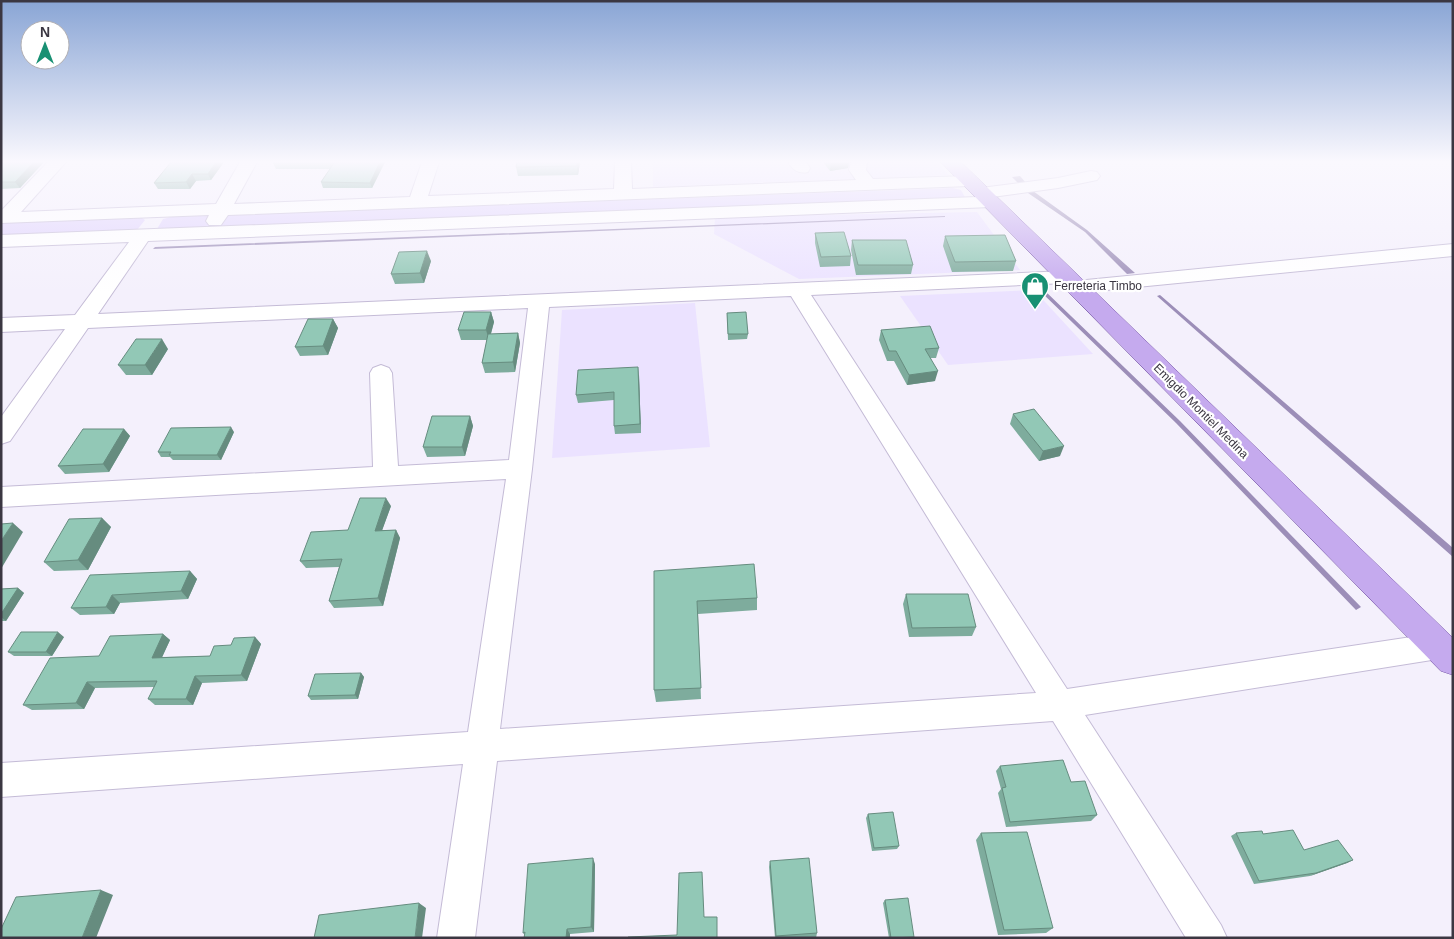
<svg xmlns="http://www.w3.org/2000/svg" width="1454" height="939" viewBox="0 0 1454 939" font-family="Arial,sans-serif">
	<style>
		.built { fill: #ebe2ff }
		.green { fill: #e0d3fd }
		.water { fill: #9c8eb8 }
		.lines { fill: none; stroke-linecap: round; stroke-linejoin: round }
		.minor-casing { stroke: #c4bbd6; stroke-width: 2 }
		.major-casing { stroke: #7c5dab; stroke-width: 1 }
		.minor { fill: #fff; fill-rule: evenodd }
		.major { fill: #c5aaee; fill-rule: evenodd }
		.wall { fill: #7eac9d }
		.shaded-wall { fill: #668c7f }
		.building { fill: #92c8b6; stroke: #668c7f }
		.labels { text-anchor: middle; stroke-width: 4.5; stroke-linejoin: round; paint-order: stroke }
		.poi-label { font-size: 12px; fill: #3b3742; stroke: #fff; text-anchor: start }
		.street-label { font-size: 12px; fill: #3b3742; stroke: #fff }
	</style>
	<rect width="100%" height="100%" fill="#f4f0fc"/>
	<!-- built -->
	<path class="built" d="M653 162H936L949 175 653 187Z
		M977 212 1020 270 799 279 714 234 715 217Z
		M1034 290 1093 354 948 365 900 296Z
		M695 303 710 447 552 458 562 310Z"/>
	<!-- green -->
	<path class="green" d="M953 188 961 190 966 199 157 229 163 219 171 217Z
		M142 218 145 220 137 230 1 237V223Z"/>
	<!-- water -->
	<path class="water" d="M1020 176 1033 191 1087 230 1135 273 1127 274 1085 232 1028 193 1012 177Z
		M945 216V217L153 249 155 247Z
		M1039 290H1044L1180 421 1361 607 1356 610 1176 423Z
		M1160 295 1453 548V557L1157 296Z"/>
	<g class="lines">
		<!-- minor casing -->
		<g class="minor-casing">
			<path id="minor" d="M48 162H66L21 212 216 204 240 162H257L234 204 410 197 422 162H439L428 196 614 189 615 162H631L632 189 856 180 849 170 851 162H867L866 170 873 179 969 176 975 177 978 181 975 185 969 186 228 215 221 225H209L206 221 209 215 1 223V211Z
				M788 162H806L810 168 808 172C798 174 793 170 788 162Z
				M1091 171 1097 172 1100 176 1097 180 1058 188 992 197 997 198 1000 202 997 206 991 207 148 241 98 314 1066 271 1073 273 1076 277 1073 281 1066 283 811 295 1067 689 1438 633 1449 637 1453 646 1449 655 1438 659 1085 715 1221 925 1227 938H1186L1053 721 497 761 475 938H437L463 764 1 797V763L468 732 506 479 1 507V487L373 467 370 373 373 368 381 365 389 368 392 373 398 466 509 460 528 308 88 328 10 441 1 444V417L65 329 1 332V318L75 315 129 242 1 247V235L977 197 972 193 975 189 981 188 1058 178ZM791 296 1036 693 500 729 532 469 549 307Z
				M1453 244V256L1076 293 1069 291 1066 287 1069 283 1076 281Z"/>
		</g>
		<!-- major casing -->
		<g class="major-casing">
			<path id="major" d="M941 162H961L1453 638V675L1441 671Z"/>
		</g>
		<!-- minor -->
		<use href="#minor" class="minor"/>
		<!-- major -->
		<use href="#major" class="major"/>
	</g>
	<!-- wall -->
	<path class="wall" d="M1 162H44L20 188 1 189Z
		M171 162H224L211 180 196 181 190 189H158L154 183Z
		M385 162 372 188H323L321 182 330 169H276L273 163Z
		M580 162 578 175 518 176 516 167Z
		M823 162H849L848 168 830 171Z
		M815 233 851 256 850 266 820 267 815 243Z
		M945 236 1016 261 1013 271 952 272 943 246Z
		M852 240 913 265 911 274 856 275 851 250Z
		M431 261 424 283 395 284 391 274Z
		M491 312 494 322 491 334 518 333 520 343 515 372 485 373 482 363 487 340H461L458 330Z
		M727 313 748 334 747 339 728 340Z
		M333 319 338 328 328 355 300 356 295 347Z
		M881 330 939 348 936 358H931L935 381 907 385 894 361H887L879 340Z
		M168 349 152 375H126L118 365Z
		M639 375 641 433 615 434 614 426V400L578 403 576 395Z
		M1013 414 1060 456 1039 461 1010 424Z
		M470 416 473 426 465 456 427 457 423 447Z
		M124 429 130 436 109 472 65 474 58 466Z
		M234 432 221 460H173L170 457H161L158 452Z
		M391 506 382 530H396L400 538 383 606 334 608 329 601 339 567 306 568 300 561 348 530Z
		M102 518 111 527 88 570 54 571 44 562Z
		M190 571 197 579 188 599 120 603 114 614 80 615 71 608Z
		M654 571 757 598V610L698 614 701 699 656 702 654 690Z
		M18 588 24 593 6 621H1V589Z
		M906 594 976 627 972 636 909 637 903 604Z
		M163 634 170 640 162 657 210 656 231 645 255 637 261 644 247 681 202 683 193 705H155L148 699 154 687 95 688 84 709 32 710 23 705 99 656Z
		M64 637 52 656H14L8 652Z
		M361 673 364 677 358 699 311 700 308 696Z
		M1000 766 1071 782 1097 815 1091 821 1006 827 998 793 1001 789 996 771Z
		M868 814 899 846 897 849 872 851 866 818Z
		M981 833 1053 928 1046 933 998 935 976 840Z
		M1236 833 1263 834 1304 850 1353 860 1347 863 1310 876 1254 884 1231 836Z
		M770 861 817 933 816 938H775L769 867Z
		M595 864 594 932 570 934V938H524L525 935 523 933Z
		M885 900 914 937V938H889L883 903Z"/>
	<!-- shaded-wall -->
	<path class="shaded-wall" d="M34 162H44L20 188 15 182Z
		M216 162H224L211 180 208 174Z
		M380 162H385L372 188 370 183Z
		M577 162H580L578 175 577 166Z
		M831 162H849L848 168 830 171Z
		M192 174 196 181 190 189 186 182Z
		M427 251 431 261 424 283 420 273Z
		M491 312 494 322 489 340 486 330Z
		M333 319 338 328 328 355 323 346Z
		M518 333 520 343 515 372 513 362Z
		M162 339 168 349 152 375 145 365Z
		M638 367 639 375 641 433 640 424Z
		M938 371 935 381 907 385 909 375Z
		M470 416 473 426 465 456 462 447Z
		M231 427 234 432 221 460 217 455Z
		M124 429 130 436 109 472 103 464Z
		M1064 446 1060 456 1039 461 1043 451Z
		M386 498 391 506 379 539 375 531Z
		M102 518 111 527 88 570 78 560Z
		M13 523 23 532 1 569V541Z
		M396 530 400 538 383 606 378 598Z
		M190 571 197 579 188 599 181 591Z
		M18 588 24 593 6 621 1 617V614Z
		M112 595 120 603 114 614 106 607Z
		M58 632 64 637 52 656 46 652Z
		M163 634 170 640 159 664 152 658Z
		M255 637 261 644 247 681 241 675Z
		M361 673 364 677 358 699 355 695Z
		M195 676 202 683 193 705 186 699Z
		M87 682 95 688 84 709 76 703Z
		M593 858 595 864 594 932 591 927Z
		M1353 860 1347 863 1310 876 1316 873Z
		M101 890 113 895 96 938H82Z
		M419 903 426 908 422 938H415Z
		M567 929 570 934V938H566Z"/>
	<!-- building -->
	<path class="building" d="M1 162H34L15 182H1Z
		M171 162H216L208 174H192L186 182 154 183Z
		M274 162H380L370 183 321 182 334 163H273Z
		M517 162H577V166L516 167Z
		M844 232 851 256 821 257 815 233Z
		M1005 235 1016 261 955 262 945 236Z
		M852 240H906L913 265H858Z
		M427 251 420 273 391 274 399 252Z
		M464 312H491L486 330H458Z
		M746 312 748 334H728L727 313Z
		M308 319H333L323 346 295 347Z
		M930 326 939 348 925 349 938 371 909 375 896 351H889L881 330Z
		M518 333 513 362 482 363 488 334Z
		M136 339H162L145 365H118Z
		M638 367 640 424 614 426V392L576 395 578 370Z
		M1034 409 1064 446 1043 451 1013 414Z
		M432 416H470L462 447H423Z
		M231 427 217 455H169L171 452H158L171 428Z
		M83 429H124L103 464 58 466Z
		M360 498H386L375 531 396 530 378 598 329 601 342 559 300 561 311 532 348 530Z
		M102 518 78 560 44 562 69 519Z
		M13 523 1 541V524Z
		M754 564 757 598 697 601 701 688 654 690V571Z
		M190 571 181 591 112 595 106 607 71 608 90 575Z
		M18 588 1 614V589Z
		M906 594H968L976 627 912 628Z
		M21 632H58L46 652H8Z
		M163 634 152 658 210 656 214 646 231 645 234 638 255 637 241 675 195 676 186 699H148L157 681 87 682 76 703 23 705 50 658 99 656 110 636Z
		M361 673 355 695 308 696 315 674Z
		M1063 760 1071 782 1085 781 1097 815 1010 822 1002 788 1006 787 1000 766Z
		M893 812 899 846 874 848 868 814Z
		M1293 830 1304 850 1338 840 1353 860 1316 873 1259 881 1236 833 1262 831 1263 834Z
		M1027 832 1053 928 1004 930 981 833Z
		M593 858 591 927 567 929 566 938H524L525 932 523 933 528 864Z
		M809 858 817 933 776 936 770 861Z
		M702 872 704 917H717V938H627L628 937 677 935 679 873Z
		M101 890 82 938H1V929L16 897Z
		M908 898 914 937 891 938 885 900Z
		M419 903 415 938H314L319 915Z"/>
	<!-- sky -->
	<linearGradient id="sky" x2="0" y2="1"><stop stop-color="#89a5d5"/><stop offset="0.55" stop-color="#faf8fe"/><stop offset="1" stop-color="#faf8fe" stop-opacity="0"/></linearGradient>
	<rect width="1454" height="294" fill="url(#sky)"/>
	<!-- icons -->
	<defs>
		<g id="shop-pin" transform="scale(1.4375)"><path d="M0 17L-7.5 6A9.5 9.5 0 1 1 7.5 6Z" fill="#189073" stroke="#fff"/><path d="M-5-2.5h2.3a2.7 3.5 0 0 1 5.4 0H5L5.5 6h-11ZM-1.5-2.5h3a1.5 2.3 0 0 0-3 0Z" fill="#fff"/></g>
	</defs>
	<g fill-rule="evenodd">
		<use href="#shop-pin" x="1035" y="286"/>
	</g>
	<g class="labels">
		<!-- poi labels -->
		<g class="poi-label">
			<text x="1054" y="290">Ferreteria Timbo</text>
		</g>
		<!-- street labels -->
		<g class="street-label">
			<text transform="translate(1201 411) rotate(45)" y="4">Emigdio Montiel Medina</text>
		</g>
	</g>
	<!-- border -->
	<rect width="1454" height="939" fill="none" stroke="#3b3742" stroke-width="5"/>
	<!-- north arrow -->
	<g transform="translate(45 45)"><circle r="24" fill="#ffffff" stroke="#b1afb3"/>
	<path d="M0-4L9 19L0 12L-9 19Z" fill="#189073"/>
	<text y="-8" font-size="14" font-weight="bold" text-anchor="middle" fill="#3b3742">N</text>
	</g>
</svg>
